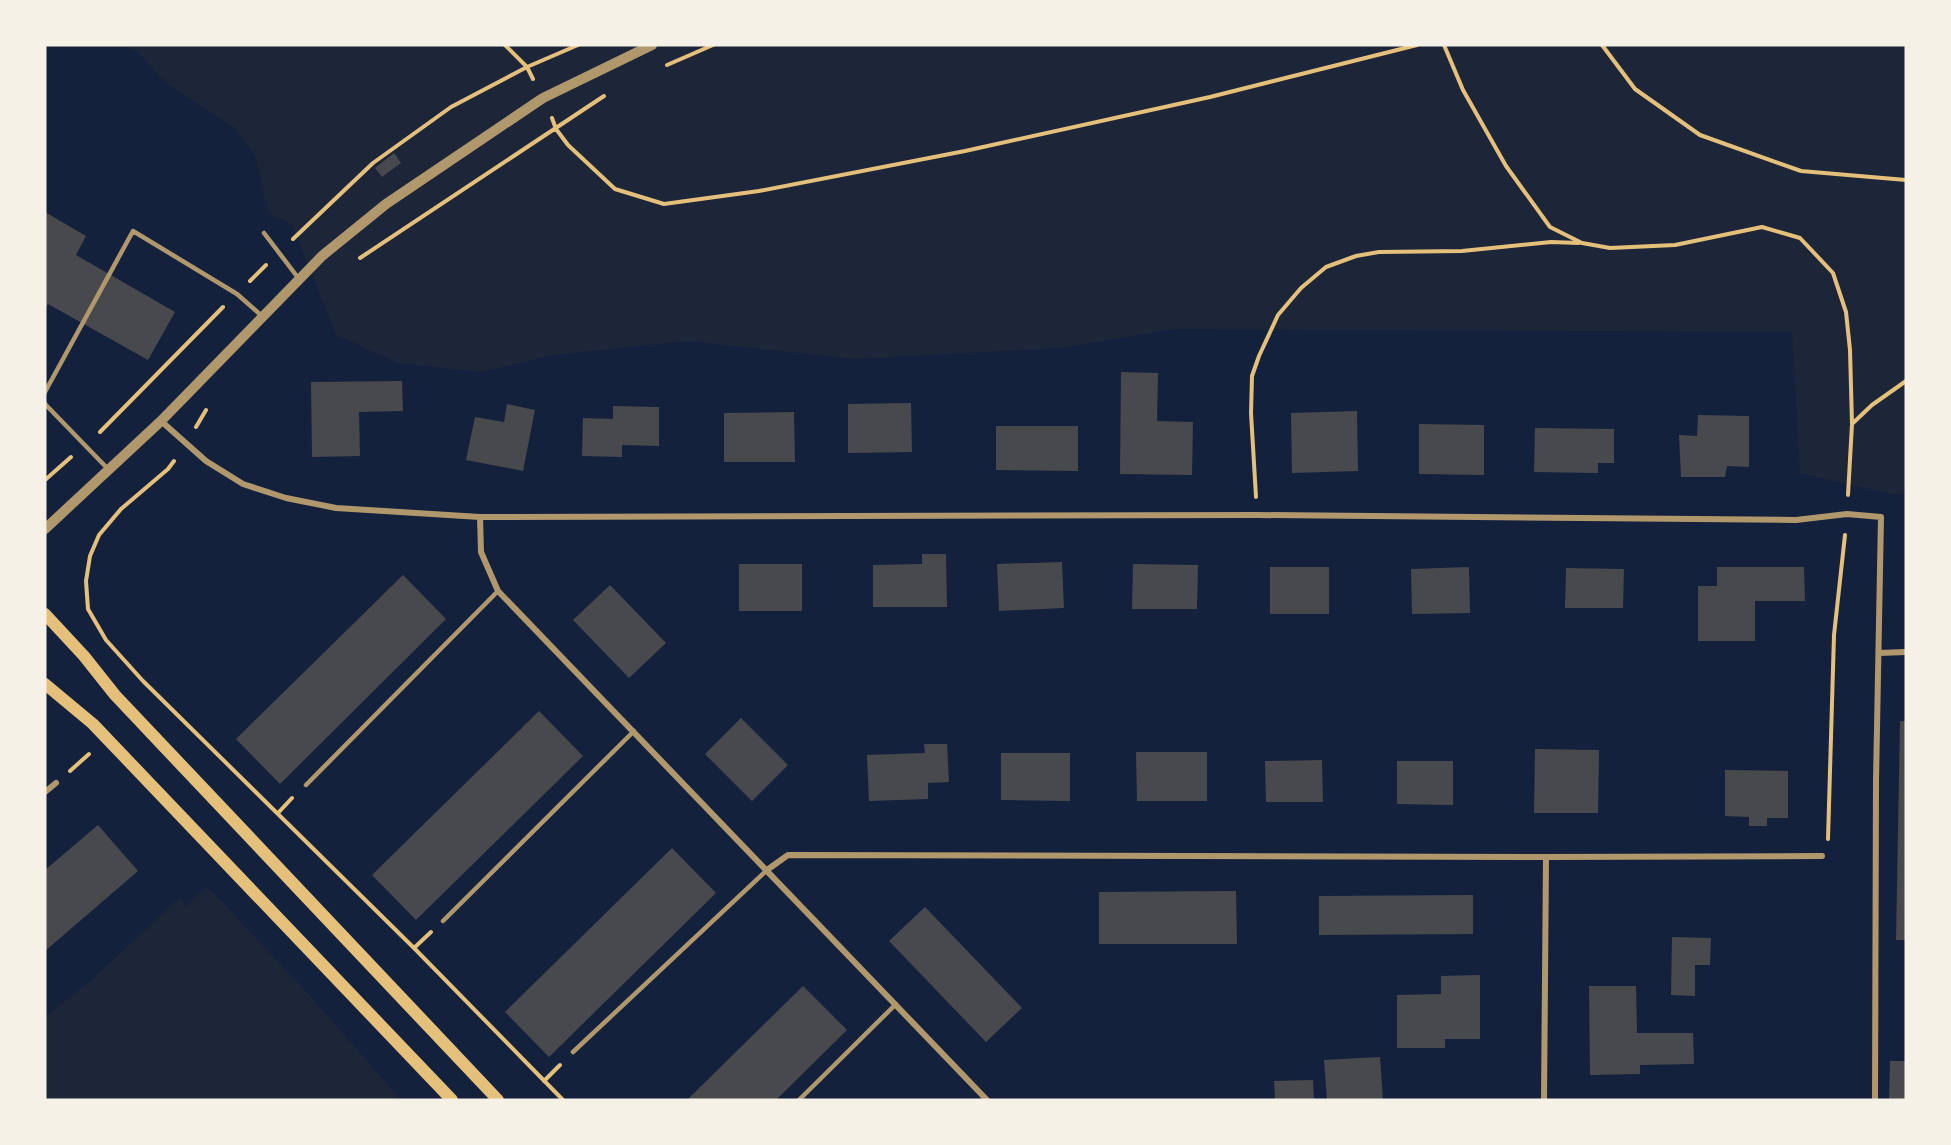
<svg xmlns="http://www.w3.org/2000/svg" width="1951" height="1145" viewBox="0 0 1951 1145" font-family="Montserrat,sans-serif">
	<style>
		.green { fill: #1d2539 }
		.building { fill: #48494c }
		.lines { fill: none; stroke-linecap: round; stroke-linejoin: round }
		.path { stroke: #e5c07b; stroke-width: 4 }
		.service { stroke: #b1986c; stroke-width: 4.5 }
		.minor { stroke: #b1986c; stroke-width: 6 }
		.tertiary { stroke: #b1986c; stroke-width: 10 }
		.secondary { stroke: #e5c07b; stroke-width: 12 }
	</style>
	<rect width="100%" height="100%" fill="#14213d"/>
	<!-- green -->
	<path class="green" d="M122 45H1906V494H1891L1800 473 1792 332 1173 329 1062 348 854 359 687 341 554 355 481 372 398 363 336 335 292 225 268 213 255 155 235 128 165 82 138 52Z
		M207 886 313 999 401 1100H45V1017L94 978 181 896 185 907Z"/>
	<!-- building -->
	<path class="building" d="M394 153 401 163 382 177 375 168Z
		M45 212 86 236 76 255 175 312 148 360 48 304 45 309Z
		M1121 372 1158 373 1157 421 1193 422 1192 475 1120 474Z
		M402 381 403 411 359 412 360 456 312 457 311 382Z
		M911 403 912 452 848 453V404Z
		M507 404 535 410 523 471 466 460 475 417 504 422Z
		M613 406 659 407V446L622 445V457L582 456 583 418 613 419Z
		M1357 411 1358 471 1292 473 1291 413Z
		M794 412 795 462H724V413Z
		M1698 415 1749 416V467L1727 466 1725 477H1681L1679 435 1697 436Z
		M1419 424 1484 425V475L1419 474Z
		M996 426H1078V471L996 470Z
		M1535 428 1614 429V463H1598V473L1534 472Z
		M922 554H946L947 607H873V565L922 564Z
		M1062 562 1064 608 999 611 997 564Z
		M739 564H802V611H739Z
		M1133 564 1198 565 1197 609H1132Z
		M1270 567H1329V614H1270Z
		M1469 567 1470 613 1412 614 1411 569Z
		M1717 567H1804L1805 601H1755V641H1698V586H1717Z
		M1566 568 1624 569 1623 608H1565Z
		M403 575 446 619 280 784 236 739Z
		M610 585 666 643 629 678 573 620Z
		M539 711 583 756 416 920 372 875Z
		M741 718 788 765 752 801 705 754Z
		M1900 721H1906V940H1896Z
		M924 744H947L949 782 928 783V799L869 801 867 755 925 753Z
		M1535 749 1599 750 1598 813H1534Z
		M1136 752H1207V801H1137Z
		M1001 753H1070V801L1001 800Z
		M1322 760 1323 802H1266L1265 761Z
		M1397 761H1453V805L1397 804Z
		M1725 770 1788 771V818H1767V826H1749V817L1725 816Z
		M98 825 138 871 45 951V870Z
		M672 848 716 893 549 1057 505 1012Z
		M1236 891 1237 944H1099V892Z
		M1473 895V934L1319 935V896Z
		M925 907 1022 1008 986 1042 889 941Z
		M1672 937 1711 938 1710 965H1695V996L1671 995Z
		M1480 975V1039H1445V1048H1397V995L1441 994V976Z
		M803 986 847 1030 776 1100H687Z
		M1589 986H1636L1637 1033H1693L1694 1064 1640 1065V1074L1590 1075Z
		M1380 1057 1383 1100H1327L1324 1060Z
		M1890 1061H1906V1100H1889Z
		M1313 1080 1314 1100H1275L1274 1081Z"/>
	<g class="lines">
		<!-- path -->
		<path class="path" d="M505 45 527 67 533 79
			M1444 45 1463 90 1506 166 1550 227 1582 243 1610 248 1675 245 1762 227 1800 238 1833 273 1846 312 1850 350 1852 424 1848 495
			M1602 45 1635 89 1700 135 1801 171 1906 180
			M667 65 713 45
			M552 118 556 129 568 145 615 189 664 204 759 191 965 151 1210 97 1417 45
			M293 239 373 163 451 107 527 67 578 45
			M360 258 604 96
			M250 281 266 265
			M1853 423 1872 405 1906 381
			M196 427 206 410
			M100 432 223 307
			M174 461 168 469 121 509 99 535 90 556 86 581 88 609 106 640 143 681 414 948 563 1100
			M45 480 71 457
			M1256 497 1251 413 1252 376 1259 356 1278 315 1301 288 1326 267 1356 256 1379 252 1462 251 1551 242 1579 243
			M70 771 89 754
			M278 813 292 798
			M1828 839 1834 635 1845 535
			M414 948 431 932
			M544 1081 560 1065"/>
		<!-- service -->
		<path class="service" d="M264 233 299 279
			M45 392 133 231 237 294 263 317
			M45 404 108 469
			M306 785 498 591
			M443 921 634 731
			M573 1052 767 870
			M799 1100 896 1004"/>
		<!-- minor -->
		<path class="minor" d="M161 421 206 461 243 484 286 498 336 508 480 517 1257 515 1796 520 1847 514 1881 517 1876 781 1875 1100
			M480 517 481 552 498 591 987 1100
			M1879 653 1906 652
			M45 792 56 783
			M767 870 788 855 1546 857 1822 856
			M1544 1100 1546 857"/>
		<!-- tertiary -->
		<path class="tertiary" d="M45 529 161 421 322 256 386 204 543 98 652 45"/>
		<!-- secondary -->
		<path class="secondary" d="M45 614 84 656 115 695 498 1100
			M45 684 93 724 452 1100"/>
	</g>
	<!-- border -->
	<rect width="1951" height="1145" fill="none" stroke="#f6f1e7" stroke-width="93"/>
</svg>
